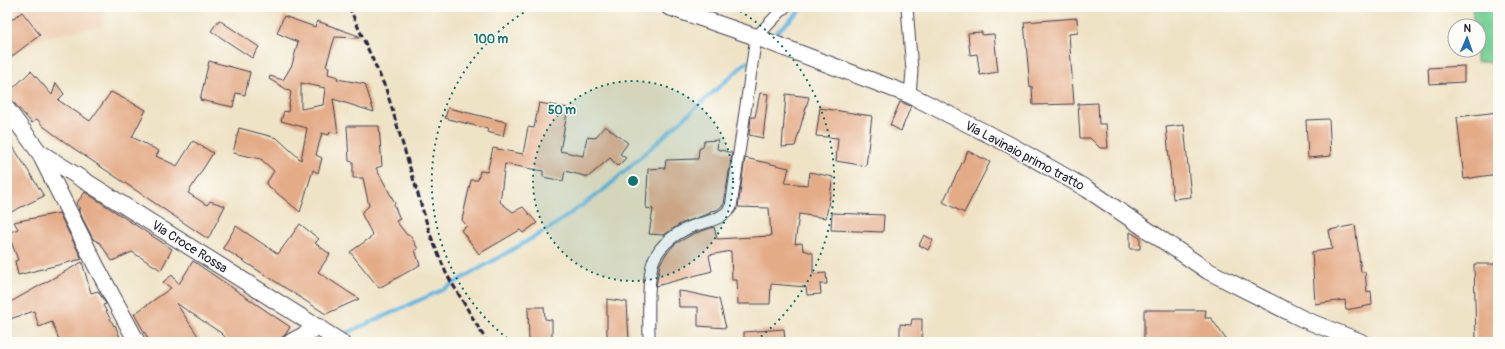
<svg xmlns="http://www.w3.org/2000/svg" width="1505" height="349" viewBox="0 0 1505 349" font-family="Pangolin,sans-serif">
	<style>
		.built { fill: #f1d5bd }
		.green { fill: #79d197; stroke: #4e7a69 }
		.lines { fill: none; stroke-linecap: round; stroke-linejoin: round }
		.stream { stroke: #68b9e3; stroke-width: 4 }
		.building { fill: #e4ab87; fill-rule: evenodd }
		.street-casing { stroke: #413f50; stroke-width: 13 }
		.secondary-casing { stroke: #413f50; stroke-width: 18 }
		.street { stroke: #fff; stroke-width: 11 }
		.secondary { stroke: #fff; stroke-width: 16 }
		.rail { stroke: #22223b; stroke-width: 3; stroke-dasharray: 6 3; stroke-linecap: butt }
		.ring { fill: none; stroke: #0f766e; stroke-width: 2; stroke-dasharray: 2 4 }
		.labels { text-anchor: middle; stroke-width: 3; stroke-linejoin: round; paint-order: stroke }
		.street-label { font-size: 13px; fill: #22223b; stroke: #fdfcf7 }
		.centre { fill: #0f766e; stroke: #fdfcf7; stroke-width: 2 }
		.ring-label { font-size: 12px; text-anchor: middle; font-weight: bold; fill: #0f766e; stroke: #fdfcf7; stroke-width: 3; stroke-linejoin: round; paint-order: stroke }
	</style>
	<rect width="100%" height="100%" fill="#fdfcf7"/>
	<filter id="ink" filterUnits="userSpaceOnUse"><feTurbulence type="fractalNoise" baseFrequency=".025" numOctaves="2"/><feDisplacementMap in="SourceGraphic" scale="8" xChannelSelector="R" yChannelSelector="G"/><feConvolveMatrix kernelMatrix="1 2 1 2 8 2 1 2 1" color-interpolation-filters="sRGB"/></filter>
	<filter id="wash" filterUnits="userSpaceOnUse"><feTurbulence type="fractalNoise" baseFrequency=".012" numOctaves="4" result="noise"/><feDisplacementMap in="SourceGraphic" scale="16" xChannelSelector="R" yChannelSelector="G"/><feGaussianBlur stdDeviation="0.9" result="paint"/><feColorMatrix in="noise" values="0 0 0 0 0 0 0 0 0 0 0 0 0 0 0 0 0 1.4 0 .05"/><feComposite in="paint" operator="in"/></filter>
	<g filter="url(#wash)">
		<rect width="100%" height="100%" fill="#efe3c6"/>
		<!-- built -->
		<path class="built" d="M7 7H106L103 26 40 38 7 60Z"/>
		<!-- green -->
		<path class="green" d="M1472 7H1498V62H1476V50H1479V26H1474Z"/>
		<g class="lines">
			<!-- stream -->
			<path class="stream" d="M777 32 804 7
				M340 336 442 290 550 228 606 188 747 62"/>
		</g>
		<g id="blocks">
			<!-- building -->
			<path class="building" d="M22 12 40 35 7 60V23Z
				M284 16 315 27 317 21 359 36V38L335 37 326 66 329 67 328 74 338 77 337 79 365 84 374 112 333 99 338 133 330 132 329 135 322 133 316 155 322 158 318 173 313 170 300 212 266 184 274 171 261 159 233 153 239 128 277 138 301 160 307 128 281 121 284 111 288 112 291 92 269 79 270 76 283 80 292 65 298 42 277 33ZM301 83 325 88 323 105 301 109Z
				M1077 18 1078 33 1069 34 1074 104 1033 105 1032 86 1030 87 1024 22Z
				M219 20 259 47 252 58 211 31Z
				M982 32V35L994 34 998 72 980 75 977 54 970 55 968 33Z
				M209 61 250 72 245 95 236 93 233 107 200 100Z
				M1464 66V82L1429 84 1428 68Z
				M31 71 52 95 56 83 64 94 58 100 90 121 111 92 146 110 132 137 159 151 156 156 177 166 193 141 213 153 188 193 207 205 210 201 225 206 208 239 73 148 43 126 37 119 32 123 14 103 7 98V94Z
				M760 93 768 94 763 138 749 135 751 117H755Z
				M786 94 809 97 795 146 782 147Z
				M900 102 911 106 901 131 890 125Z
				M539 103 568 108 560 151 583 156 587 137 595 138 605 126 628 143 620 154 626 158 618 166 610 158 588 177 565 171 563 181 543 177V171L505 164 500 202 513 212 523 207 537 223 523 233 520 230 479 254 461 230 467 226 462 220 471 180H478L480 171 487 172 493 148 523 154 528 127 534 128Z
				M1098 103 1099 124H1106L1108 148H1100L1090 138H1080L1078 104Z
				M448 108 506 122 503 136 487 132 488 129 445 118Z
				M820 108 872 116 866 166 836 161 838 138 816 136Z
				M1498 112V174L1464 179 1457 117Z
				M1329 119 1331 156 1308 158 1306 120Z
				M1184 125 1191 197 1173 199 1166 127Z
				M347 126H379L382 166 376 168 395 203 394 205 400 219 396 221 407 235H410L418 249 415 250 420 265 379 288 350 252 373 236 361 213 369 206 363 178H353V162L349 161Z
				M7 137 44 196 7 214Z
				M718 140 717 149 732 153 724 204 717 210 710 211V213L680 224 664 235 649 234 653 209 646 208 648 169 665 168 666 160 698 159 699 149 703 147 704 141Z
				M968 151 990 162 964 213 943 202Z
				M745 158 789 168 785 183 808 185 810 172 833 177 826 218 799 214 795 244 802 243 803 250 813 253V274L826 273 827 284H820L821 294 807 295 806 287 771 284 770 304H738L737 280H732L731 251 709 255 712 271 656 286 660 264 666 254 675 244 693 234 714 227 717 239 771 236 769 208 738 207Z
				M85 192 172 249 161 270 132 252 112 261 100 243 93 239 78 209H80L76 204Z
				M59 213 82 259 18 275 15 261 18 260 8 233 18 229 14 222Z
				M832 213 884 215 883 232 831 230Z
				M300 224 319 239 315 243 330 254 318 272 359 299 326 314 223 248 236 226 278 254Z
				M1355 225 1361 272H1365L1367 292 1371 291 1372 305 1346 310 1345 300 1315 304 1312 252 1332 249 1329 230Z
				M1130 232 1140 238V249H1130Z
				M924 235 933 240 928 250 919 245Z
				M193 261 290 327 285 335 276 342H230L221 333 176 303 202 342H150L134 314 171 288 163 282 172 275 179 284Z
				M82 262 91 293 98 291 106 304 103 305 114 326 115 325 122 342H82L81 339 60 342 52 322 39 327 34 311 7 320V304Z
				M1474 264H1498V338L1476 339Z
				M678 291 687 292 719 299 726 328 698 326V307H679Z
				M607 299 627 302 629 342H607Z
				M528 307H544L545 319 552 320V342H529Z
				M1144 310H1206L1205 318H1211L1228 342H1144Z
				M912 319H922V342H903V339H900V324L911 325Z
				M784 329 785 342H744V332Z"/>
		</g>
	</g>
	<g filter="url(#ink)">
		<use href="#blocks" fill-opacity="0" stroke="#413f50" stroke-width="1"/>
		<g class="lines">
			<!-- street casing -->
			<g class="street-casing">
				<path id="street" d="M907 7 912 71 910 95
					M649 342C649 322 647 278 653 262 659 244 680 230 696 225 709 221 723 219 731 207L756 37 785 7"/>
			</g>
			<!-- secondary casing -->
			<g class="secondary-casing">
				<path id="secondary" d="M669 7 756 37 910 95 1010 145 1087 189 1208 271 1303 319 1361 342
					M7 109 39 152 96 266 137 342
					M39 152 341 342
					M291 342 319 327"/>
			</g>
			<!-- street -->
			<use href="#street" class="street"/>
			<!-- secondary -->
			<use href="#secondary" class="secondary"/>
			<!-- rail -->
			<path class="rail" d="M349 7 386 89 430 234 446 273 487 342"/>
		</g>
	</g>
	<!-- distance rings -->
	<circle cx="633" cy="181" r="100" fill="#0f766e" fill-opacity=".12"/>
	<g class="ring">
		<circle cx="633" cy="181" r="100"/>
		<path d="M512 342A201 201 0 0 1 531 8M735 8A201 201 0 0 1 754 342"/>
	</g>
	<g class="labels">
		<!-- street labels -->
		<g class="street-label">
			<text transform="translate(1025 155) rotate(28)" y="5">Via Lavinaio primo tratto</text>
			<text transform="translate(190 246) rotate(32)" y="5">Via Croce Rossa</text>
		</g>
	</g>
	<circle cx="633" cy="181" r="6" class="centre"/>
	<g class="ring-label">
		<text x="491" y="43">100 m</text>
		<text x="562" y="114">50 m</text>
	</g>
	<!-- margin -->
	<rect width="1505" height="349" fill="none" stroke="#fdfcf7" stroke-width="24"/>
	<!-- north arrow -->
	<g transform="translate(1467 38) rotate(2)"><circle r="19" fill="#fdfcf7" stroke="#a5a5ac"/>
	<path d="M0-3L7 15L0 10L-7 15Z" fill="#1f6fb2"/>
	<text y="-6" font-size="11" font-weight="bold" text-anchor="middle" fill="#22223b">N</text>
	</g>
</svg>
